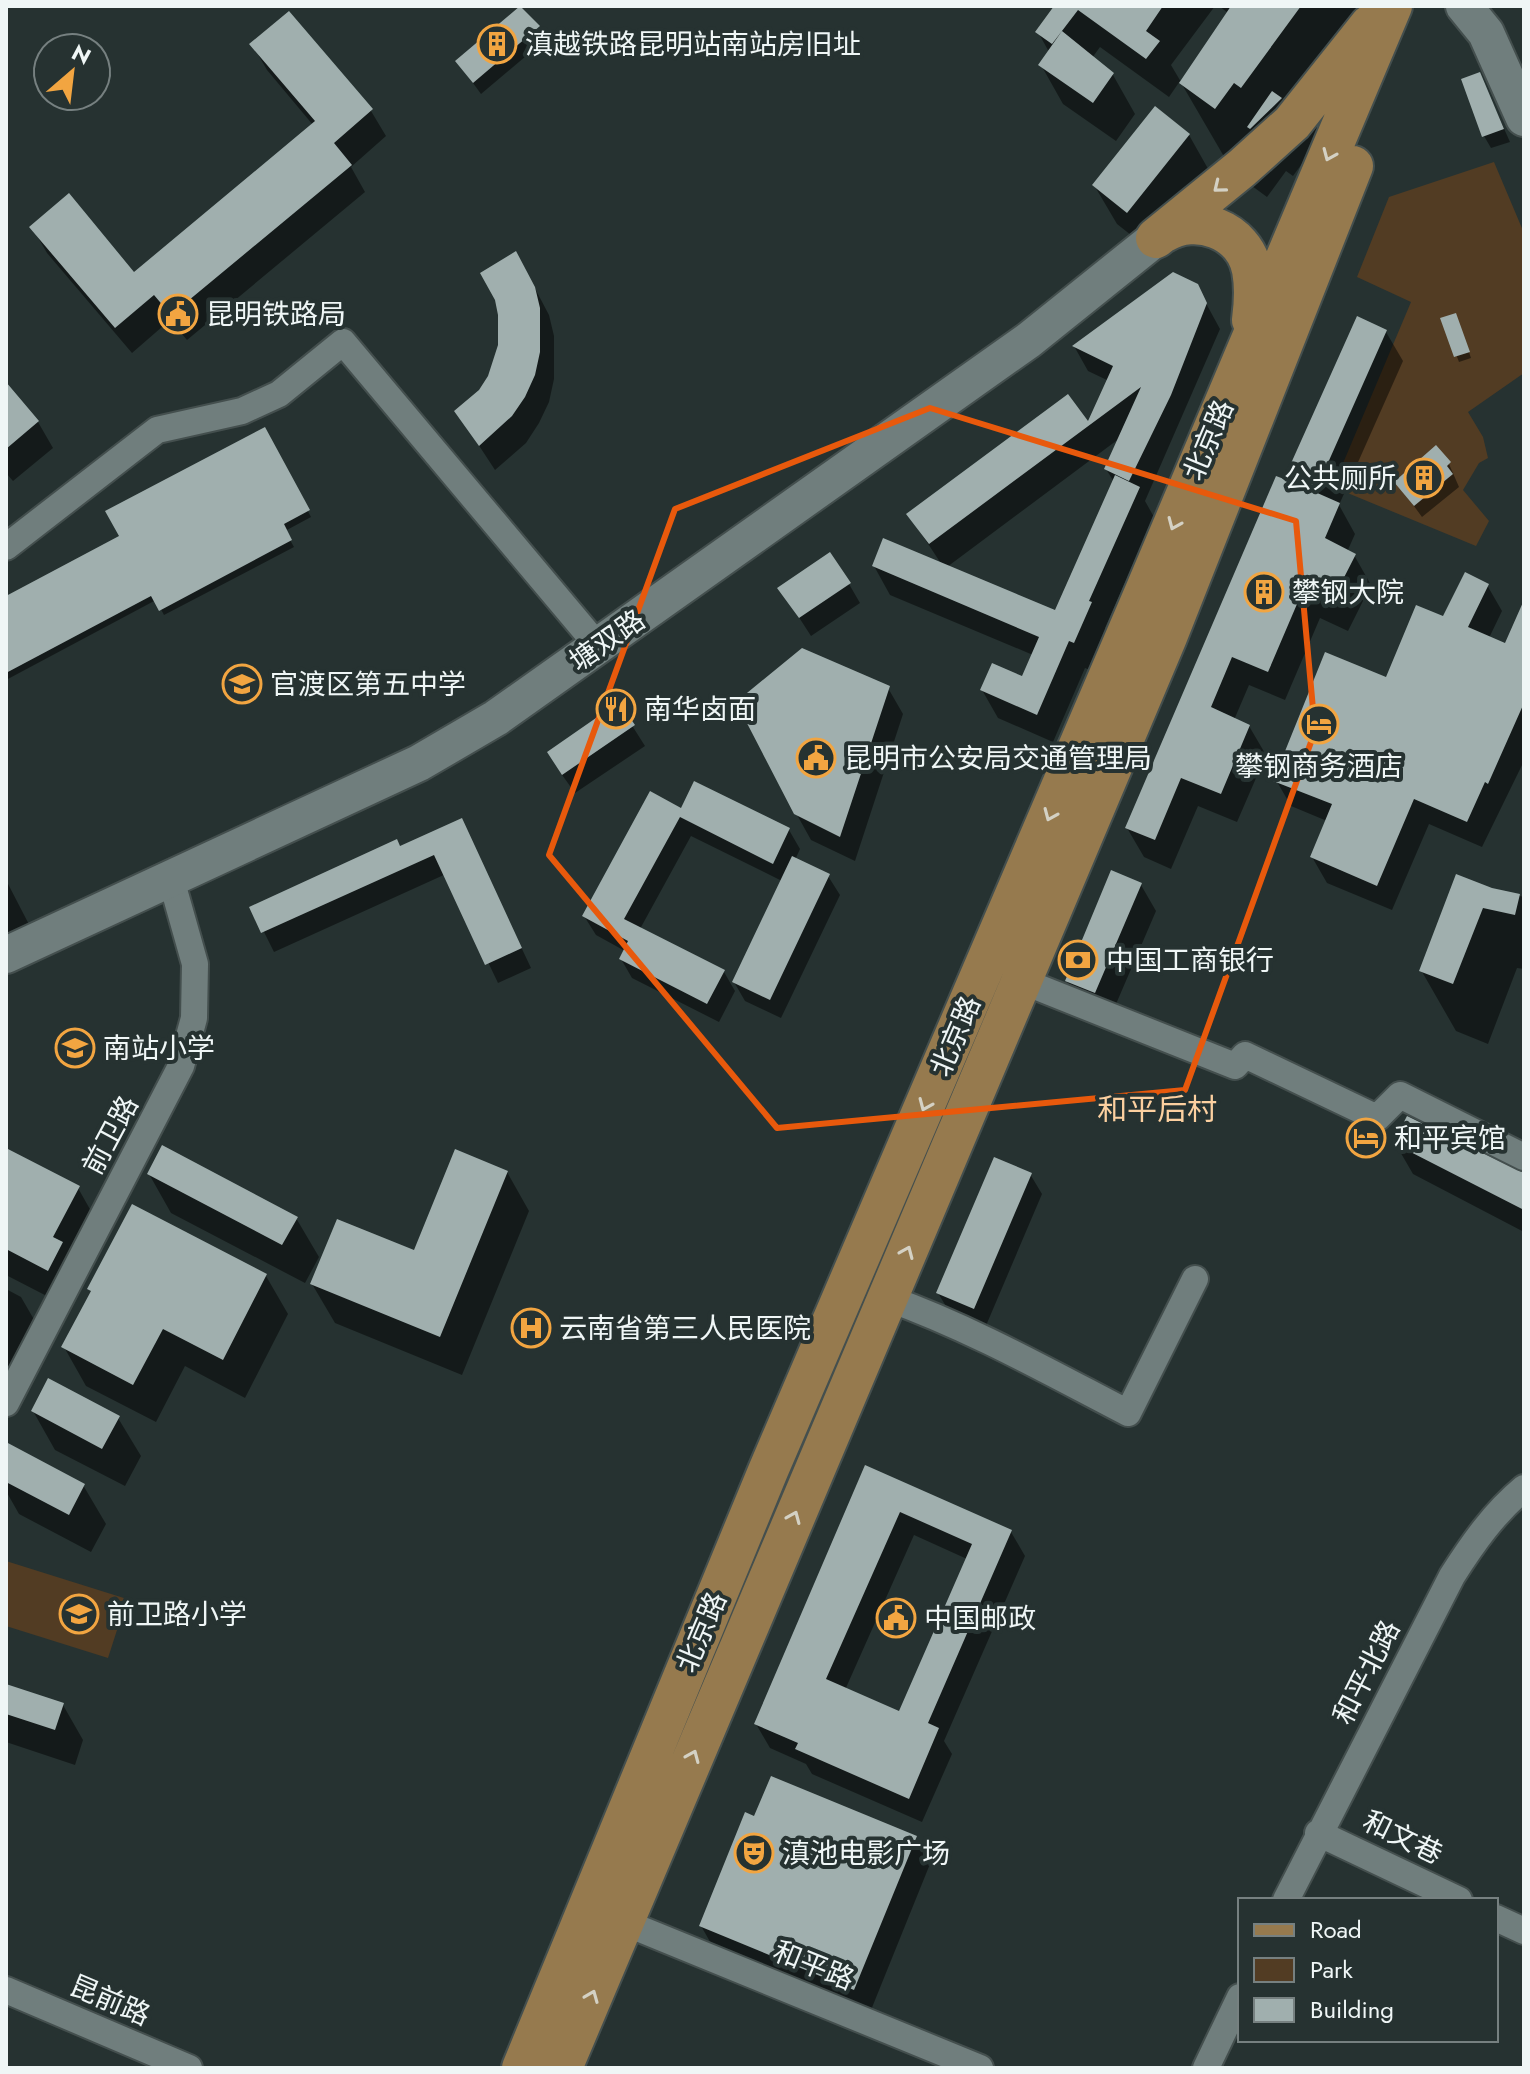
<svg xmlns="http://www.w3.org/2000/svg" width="1530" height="2074" viewBox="0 0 1530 2074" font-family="Jost,'Noto Sans SC',sans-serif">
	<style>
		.green { fill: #523c23 }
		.shadow { fill: #0007; fill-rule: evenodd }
		.building { fill: #a0afae; fill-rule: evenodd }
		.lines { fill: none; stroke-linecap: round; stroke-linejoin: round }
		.street-casing { stroke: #444f4e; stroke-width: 30 }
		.secondary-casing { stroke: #444f4e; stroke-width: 40 }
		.primary-casing { stroke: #444f4e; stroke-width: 44 }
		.street { stroke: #707e7d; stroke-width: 26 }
		.secondary { stroke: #707e7d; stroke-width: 36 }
		.primary { stroke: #967a4e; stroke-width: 40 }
		.oneway { stroke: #d4d1c4 }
		.marked { fill: none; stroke: #e8590c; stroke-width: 6; stroke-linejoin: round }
		.labels { text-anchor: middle; stroke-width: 8; stroke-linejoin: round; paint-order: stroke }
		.poi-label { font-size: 28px; fill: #eff6f6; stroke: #263231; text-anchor: start }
		.street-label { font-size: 28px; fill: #eff6f6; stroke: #263231 }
		.neighbourhood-label { font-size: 30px; fill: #fcd0a0; stroke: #263231 }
	</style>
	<rect width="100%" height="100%" fill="#263231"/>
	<!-- green -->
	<path class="green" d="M1494 162 1524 233V373L1468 412 1483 437 1488 458 1479 463 1463 490 1489 521 1476 546 1333 487 1411 302 1357 277 1389 197Z
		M6 1561 127 1599 108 1658 6 1626Z"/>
	<!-- shadow -->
	<path class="shadow" d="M1056 6H1215L1171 65 1181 82 1228 13 1219 6H1362L1382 40 1365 77 1293 176 1286 171 1267 197 1233 172 1180 81 1169 97 1100 47 1092 58 1113 75 1135 114 1116 141 1063 104 1041 65 1049 52 1038 32Z
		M521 8 545 40 481 94 457 61Z
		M289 13 371 111 386 136 351 167 365 192 187 340 170 320 132 353 47 253 32 227 134 275 313 125 267 70 252 44Z
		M1480 75 1510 142 1491 148 1484 136Z
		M1189 135 1211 174 1150 250 1117 224 1094 185Z
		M530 279 549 315 554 336V379L549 402 539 423 526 443 495 470 457 412 480 391 490 377Z
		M1196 285 1220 329 1145 501 1154 517 1105 628 1107 632 1090 670 1085 668 1053 742 998 718 982 690 1023 679 1033 655 890 595 874 566 942 565 909 515 1088 425 1109 381 1088 371 1074 346ZM1120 438 1106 469 1114 482 1056 613 947 567Z
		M1443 320 1458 321 1471 358 1459 362Z
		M1386 332 1403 361 1339 505 1355 534 1347 552 1354 555 1371 585 1348 631 1320 618 1285 700 1249 685 1234 720 1249 726 1266 755 1237 822 1198 806 1171 869 1144 857 1127 828 1285 482Z
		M6 385 38 422 53 448 13 481 6 473Z
		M264 429 311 517 285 531 294 547 164 615 156 600 6 680V599L122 537Z
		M1449 464 1459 487 1422 517 1397 483Z
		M849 584 860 603 811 636 780 588Z
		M1487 585 1502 611 1489 638 1506 645 1524 605V761L1482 847 1429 824 1392 910 1327 883 1312 857 1327 821 1291 806 1276 780 1387 679 1443 619Z
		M888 688 903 714 855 861 811 840 796 813Z
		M619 705 645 746 575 793 560 772Z
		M682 810 789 830 800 849 795 860 828 876 840 895 781 1018 745 1001 734 982 782 881 691 836 640 929 724 972 735 991 719 1022 632 978 621 959 625 951 596 935 584 916Z
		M461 820 531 968 498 983 446 874 274 952 252 908 400 848Z
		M6 880 36 938 6 953Z
		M1141 885 1156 911 1110 1018 1082 1007 1067 981Z
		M1491 889 1524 897V969L1517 968 1488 1044 1456 1031 1421 970Z
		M1395 1143 1524 1179V1232L1413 1174Z
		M6 1156 78 1188 100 1227 77 1271 84 1282 70 1308 6 1275Z
		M507 1172 529 1211 462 1375 335 1323 312 1284 415 1253Z
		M149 1174 296 1218 319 1257 305 1283 171 1213Z
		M1030 1174 1042 1194 985 1328 950 1313 938 1293Z
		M266 1276 288 1314 245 1398 185 1366 156 1422 86 1386 64 1347 92 1293 90 1289Z
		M6 1289 21 1297 36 1323 6 1379Z
		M33 1411 118 1418 141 1456 125 1486 55 1450Z
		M6 1458 83 1485 106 1524 91 1552 19 1514 6 1491Z
		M866 1468 1011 1532 1025 1556 944 1741 952 1754 922 1822 812 1774 806 1764 770 1748 756 1724ZM914 1535 967 1559 900 1713 845 1690Z
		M6 1686 63 1705 83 1740 75 1765 6 1742Z
		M915 1838 930 1864 869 2015 716 1952 701 1926Z"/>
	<!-- building -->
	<path class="building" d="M520 6 540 26 473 83 455 61Z
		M1054 6H1163L1146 31 1160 41 1146 59 1078 10 1052 44 1035 32Z
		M1231 6H1301L1241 88 1234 83 1215 109 1179 83Z
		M289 11 373 109 334 143 352 165 171 315 154 295 115 328 29 227 69 193 134 272 315 121 249 44Z
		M1062 31 1114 73 1093 103 1038 65Z
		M1480 72 1504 129 1482 137 1461 79Z
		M1272 91 1282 98 1250 129 1247 127Z
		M1155 106 1190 134 1127 213 1092 185Z
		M516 251 535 287 540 308V352L535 375 525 397 512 416 479 446 454 411 479 390 488 376 498 345V315L495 300 480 273Z
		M1173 272 1198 284 1207 303 1171 395 1129 481 1104 469 1141 387 929 544 906 514 1068 394 1088 421 1113 366 1072 346Z
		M1456 313 1470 352 1454 357 1440 318Z
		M1357 316 1387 330 1315 492 1340 503 1325 538 1356 554 1331 603 1303 590 1268 672 1232 657 1211 707 1250 725 1221 794 1181 778 1155 840 1125 828 1276 476 1284 479Z
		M6 382 39 421 6 449Z
		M265 427 310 510 284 524 292 540 159 611 151 596 6 673V596L119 536 105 511Z
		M1436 445 1451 462 1447 466 1453 474 1414 506 1394 482Z
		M1115 475 1140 487 1089 601 1092 602 1074 643 1069 641 1037 715 980 690 992 663 1022 676 1039 637 872 566 883 538 1055 610Z
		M830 552 851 583 799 618 777 588Z
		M1465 572 1489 584 1468 627 1505 643 1524 600V703L1488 784 1485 782 1467 822 1414 799 1377 886 1310 857 1332 804 1273 781 1325 652 1386 677 1416 605 1443 616Z
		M802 648 890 686 840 837 794 814 736 702Z
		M619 702 635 725 562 775 547 752Z
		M694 781 790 828 773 864 680 817 624 919 725 970 707 1004 619 959 628 941 582 916 650 791 681 808Z
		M462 818 522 948 485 965 434 855 261 933 249 907 397 839 400 846Z
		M792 856 830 874 770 1000 732 982Z
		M1111 870 1142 883 1095 993 1065 981Z
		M1456 874 1492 888 1520 894 1515 915 1483 908 1453 984 1419 971Z
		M1407 1116 1524 1173V1210L1393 1143Z
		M162 1145 298 1217 282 1245 147 1174Z
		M6 1148 80 1186 53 1237 63 1242 48 1271 6 1249Z
		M455 1149 508 1171 440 1337 310 1284 337 1219 414 1250Z
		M994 1157 1032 1173 974 1309 936 1293Z
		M132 1204 267 1274 223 1360 163 1329 133 1385 61 1347 91 1291 87 1289Z
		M48 1378 120 1416 102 1449 31 1411Z
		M6 1442 85 1484 69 1515 6 1482Z
		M865 1465 1012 1530 928 1723 939 1728 909 1799 795 1749 798 1743 754 1724ZM900 1512 972 1544 899 1711 826 1679Z
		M6 1684 64 1703 55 1730 6 1714Z
		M771 1776 917 1836 854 1990 699 1926 745 1812 754 1816Z"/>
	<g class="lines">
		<!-- street casing -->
		<g class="street-casing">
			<path id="street" d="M6 547 157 430 242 411 279 394 343 342 598 646
				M1022 981 1235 1066 1245 1055 1377 1118 1400 1095 1524 1157
				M887 1298C971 1328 1049 1372 1128 1413L1195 1279
				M6 1403 181 1066 194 1018 195 964 171 879
				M1318 1833 1459 1900
				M1286 1900 1452 1576C1473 1543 1494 1513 1524 1488
				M1496 1918 1524 1931
				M623 1922 980 2068
				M6 1990 189 2068
				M1206 2068 1240 1997"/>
		</g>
		<!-- secondary casing -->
		<g class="secondary-casing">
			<path id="secondary" d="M1464 6 1486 33 1524 118
				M6 955 419 763 496 718 1029 340 1156 238"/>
		</g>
		<!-- primary casing -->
		<g class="primary-casing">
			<path id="primary" d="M1163 233C1196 212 1244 230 1252 270 1255 286 1254 305 1252 320
				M1156 238 1242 168 1292 123 1370 25
				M522 2068 768 1471 1146 589 1392 6
				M562 2068 1167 637 1353 166"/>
		</g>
		<!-- street -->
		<use href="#street" class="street"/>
		<!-- secondary -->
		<use href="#secondary" class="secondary"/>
		<!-- primary -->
		<use href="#primary" class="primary"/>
	</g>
	<!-- one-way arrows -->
	<defs><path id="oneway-chevron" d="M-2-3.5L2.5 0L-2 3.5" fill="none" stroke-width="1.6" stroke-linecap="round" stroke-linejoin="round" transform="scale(2)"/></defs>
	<g class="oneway">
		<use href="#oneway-chevron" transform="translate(1329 155) rotate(113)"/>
		<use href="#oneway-chevron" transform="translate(1219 187) rotate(141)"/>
		<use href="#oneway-chevron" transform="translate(1174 524) rotate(113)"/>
		<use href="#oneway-chevron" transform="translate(1050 815) rotate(113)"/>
		<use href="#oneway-chevron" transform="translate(925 1105) rotate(113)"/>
		<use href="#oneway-chevron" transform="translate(907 1252) rotate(-67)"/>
		<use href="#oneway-chevron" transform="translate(794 1517) rotate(-67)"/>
		<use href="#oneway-chevron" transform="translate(693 1756) rotate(-67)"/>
		<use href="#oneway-chevron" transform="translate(592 1996) rotate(-68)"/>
	</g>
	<!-- marked area -->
	<path class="marked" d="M930 408 1296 521 1315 731 1185 1090 777 1128 549 855 675 509Z"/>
	<!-- icons -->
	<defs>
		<g id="building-ring" transform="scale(2)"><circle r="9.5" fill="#263231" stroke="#f2a541" stroke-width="1.5"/><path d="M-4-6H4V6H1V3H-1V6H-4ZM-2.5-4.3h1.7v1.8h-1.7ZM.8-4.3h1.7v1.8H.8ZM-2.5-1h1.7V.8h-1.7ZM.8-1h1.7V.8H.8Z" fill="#f2a541"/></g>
		<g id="civic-ring" transform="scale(2)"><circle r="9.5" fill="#263231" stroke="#f2a541" stroke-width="1.5"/><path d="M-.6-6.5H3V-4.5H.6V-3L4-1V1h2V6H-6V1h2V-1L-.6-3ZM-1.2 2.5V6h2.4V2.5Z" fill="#f2a541"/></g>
		<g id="school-ring" transform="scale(2)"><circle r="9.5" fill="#263231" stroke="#f2a541" stroke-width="1.5"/><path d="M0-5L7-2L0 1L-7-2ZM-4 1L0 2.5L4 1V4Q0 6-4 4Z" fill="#f2a541"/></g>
		<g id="restaurant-ring" transform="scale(2)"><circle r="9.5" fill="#263231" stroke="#f2a541" stroke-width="1.5"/><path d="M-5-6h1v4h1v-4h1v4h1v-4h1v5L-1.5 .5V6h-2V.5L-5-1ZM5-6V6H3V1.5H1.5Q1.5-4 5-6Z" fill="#f2a541"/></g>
		<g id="hotel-ring" transform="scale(2)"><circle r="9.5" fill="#263231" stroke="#f2a541" stroke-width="1.5"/><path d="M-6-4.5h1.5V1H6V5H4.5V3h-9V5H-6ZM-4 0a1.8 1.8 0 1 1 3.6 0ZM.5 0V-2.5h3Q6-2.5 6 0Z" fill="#f2a541"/></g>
		<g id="bank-ring" transform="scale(2)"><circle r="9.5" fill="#263231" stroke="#f2a541" stroke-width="1.5"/><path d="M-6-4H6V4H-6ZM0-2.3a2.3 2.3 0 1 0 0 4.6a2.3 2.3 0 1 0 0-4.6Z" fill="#f2a541"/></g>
		<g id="hospital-ring" transform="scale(2)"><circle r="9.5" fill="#263231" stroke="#f2a541" stroke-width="1.5"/><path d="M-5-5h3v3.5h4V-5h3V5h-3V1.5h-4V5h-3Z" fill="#f2a541"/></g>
		<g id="theatre-ring" transform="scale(2)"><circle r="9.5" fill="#263231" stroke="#f2a541" stroke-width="1.5"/><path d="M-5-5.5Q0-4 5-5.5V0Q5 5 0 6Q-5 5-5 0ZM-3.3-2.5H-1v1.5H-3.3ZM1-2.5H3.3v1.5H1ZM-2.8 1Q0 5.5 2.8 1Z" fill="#f2a541"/></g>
	</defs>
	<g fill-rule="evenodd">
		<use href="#building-ring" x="497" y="44"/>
		<use href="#civic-ring" x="178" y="314"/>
		<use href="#building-ring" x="1424" y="478"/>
		<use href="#building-ring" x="1264" y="592"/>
		<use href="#school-ring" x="242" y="684"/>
		<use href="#restaurant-ring" x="616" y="709"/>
		<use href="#hotel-ring" x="1319" y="724"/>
		<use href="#civic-ring" x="816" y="758"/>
		<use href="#bank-ring" x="1078" y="960"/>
		<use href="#school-ring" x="75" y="1048"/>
		<use href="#hotel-ring" x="1366" y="1138"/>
		<use href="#hospital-ring" x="531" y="1328"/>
		<use href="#school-ring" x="79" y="1614"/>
		<use href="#civic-ring" x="896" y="1618"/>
		<use href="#theatre-ring" x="754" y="1853"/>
	</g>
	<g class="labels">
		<!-- poi labels -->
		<g class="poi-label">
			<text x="525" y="54">滇越铁路昆明站南站房旧址</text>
			<text x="206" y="324">昆明铁路局</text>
			<text x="1396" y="488" text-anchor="end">公共厕所</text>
			<text x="1292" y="602">攀钢大院</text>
			<text x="270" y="694">官渡区第五中学</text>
			<text x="644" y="719">南华卤面</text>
			<text x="844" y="768">昆明市公安局交通管理局</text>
			<text x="1319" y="776" text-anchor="middle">攀钢商务酒店</text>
			<text x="1106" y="970">中国工商银行</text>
			<text x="103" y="1058">南站小学</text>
			<text x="1394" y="1148">和平宾馆</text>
			<text x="559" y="1338">云南省第三人民医院</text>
			<text x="107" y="1624">前卫路小学</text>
			<text x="924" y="1628">中国邮政</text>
			<text x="782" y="1863">滇池电影广场</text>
		</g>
		<!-- street labels -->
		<g class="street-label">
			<text transform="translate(1208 440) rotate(-67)" y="10">北京路</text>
			<text transform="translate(607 640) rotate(-35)" y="10">塘双路</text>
			<text transform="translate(955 1036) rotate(-67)" y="10">北京路</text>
			<text transform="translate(110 1135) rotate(-62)" y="10">前卫路</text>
			<text transform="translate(701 1632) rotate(-67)" y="10">北京路</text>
			<text transform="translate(1366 1672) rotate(-63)" y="10">和平北路</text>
			<text transform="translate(1403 1837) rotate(26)" y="10">和文巷</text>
			<text transform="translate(814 1965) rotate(22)" y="10">和平路</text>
			<text transform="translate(110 2000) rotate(23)" y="10">昆前路</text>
		</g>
		<!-- neighbourhood labels -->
		<g class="neighbourhood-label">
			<text x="1157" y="1120">和平后村</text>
		</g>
	</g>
	<!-- border -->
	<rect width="1530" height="2074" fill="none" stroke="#eff6f6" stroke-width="16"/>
	<!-- legend -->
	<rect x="1238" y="1898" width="260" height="144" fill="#263231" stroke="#768080" stroke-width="2"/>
	<rect x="1254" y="1924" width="40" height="12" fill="#967a4e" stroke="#768080" stroke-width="2"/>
	<text x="1310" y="1938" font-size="24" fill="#eff6f6">Road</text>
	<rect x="1254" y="1958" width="40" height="24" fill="#523c23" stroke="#768080" stroke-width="2"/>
	<text x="1310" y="1978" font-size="24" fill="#eff6f6">Park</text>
	<rect x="1254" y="1998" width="40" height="24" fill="#a0afae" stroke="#768080" stroke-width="2"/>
	<text x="1310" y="2018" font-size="24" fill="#eff6f6">Building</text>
	<!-- north arrow -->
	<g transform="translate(72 72) rotate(28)"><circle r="38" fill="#263231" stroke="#768080" stroke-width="2"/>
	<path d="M0-6L14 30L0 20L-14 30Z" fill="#f2a541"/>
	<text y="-12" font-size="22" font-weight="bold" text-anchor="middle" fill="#eff6f6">N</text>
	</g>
</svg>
